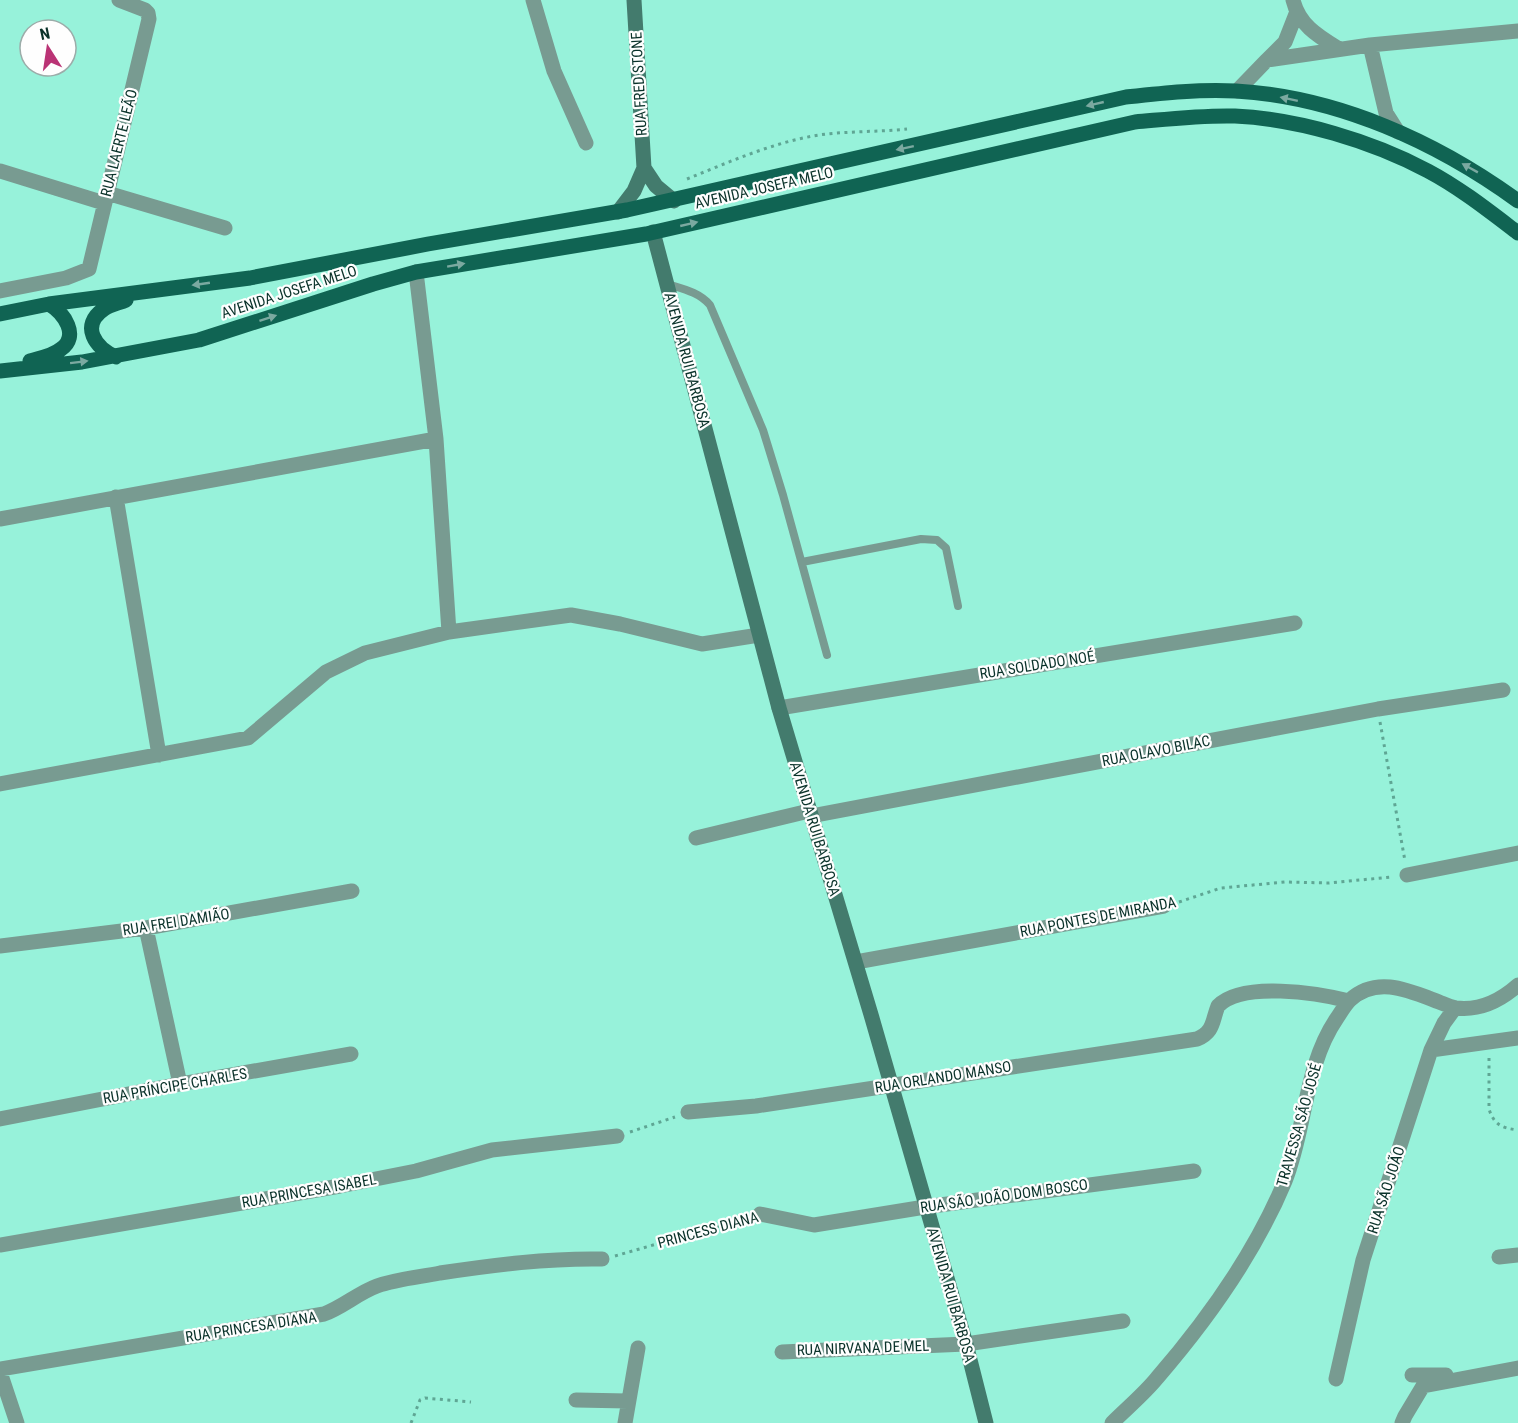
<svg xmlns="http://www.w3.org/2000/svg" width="1518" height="1423" viewBox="0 0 1518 1423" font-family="'Roboto Condensed',sans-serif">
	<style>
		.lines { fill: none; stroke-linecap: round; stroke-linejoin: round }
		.path { stroke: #5fa694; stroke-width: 3; stroke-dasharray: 3 4.5; stroke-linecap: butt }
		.lane { stroke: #789b91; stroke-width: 8 }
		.street { stroke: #789b91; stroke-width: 15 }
		.secondary { stroke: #437b6d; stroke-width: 15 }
		.primary { stroke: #106453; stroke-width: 15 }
		.oneway { fill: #7ba9a0 }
		.labels { text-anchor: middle; stroke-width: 4.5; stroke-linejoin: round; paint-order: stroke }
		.street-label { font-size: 15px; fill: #0a322a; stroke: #fefefe }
	</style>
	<rect width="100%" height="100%" fill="#97f2da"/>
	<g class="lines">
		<!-- path -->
		<path class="path" d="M687 179C729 162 774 142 819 135 848 131 878 132 907 129
			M1380 722 1405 861
			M1179 902 1221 888 1285 882 1329 883 1391 877
			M1489 1058V1109C1494 1125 1502 1128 1518 1130
			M630 1132 675 1117
			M615 1256 747 1218
			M411 1423 420 1400 425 1398 471 1402"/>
		<!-- lane -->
		<path class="lane" d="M667 284C683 289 699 292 710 305L763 430 783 495 827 655
			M802 562 921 539 937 540 946 548 958 606"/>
		<!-- street -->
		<path class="street" d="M533 0 554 71 586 143
			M1293 0C1299 25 1318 36 1339 49
			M1370 45 1386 113 1398 132
			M1267 60 1285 42 1296 14
			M1237 91 1267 60 1370 45 1518 31
			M0 171 104 203
			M107 193 225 228
			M416 272 436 439 449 632
			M0 291 66 278 89 269 149 19 148 13 145 10 119 0
			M116 497 159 755
			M0 519 436 439
			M779 708 1295 623
			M0 784 248 738 326 672 365 653 449 632 571 615 620 624 702 644 759 635
			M811 816 1378 709 1503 690
			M696 838 809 811
			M1407 875 1518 853
			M146 928 180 1084
			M0 946 146 928 352 891
			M856 962 1164 906
			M1431 1050 1518 1038
			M688 1112 756 1106 1197 1039C1214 1032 1212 1021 1218 1006 1242 981 1318 993 1349 1001
			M0 1119 180 1084 351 1054
			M760 1214 814 1225 925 1207 1194 1171
			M0 1245 340 1186 416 1171 492 1150 617 1136
			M1499 1257 1518 1255
			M782 1352 966 1344 1123 1321
			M0 1369 324 1314C343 1307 358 1293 377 1286 397 1279 420 1277 440 1273 494 1265 547 1258 602 1259
			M0 1372 17 1423
			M1412 1375H1446
			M1336 1379 1363 1260 1431 1050 1444 1023 1455 1008
			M576 1400 628 1401
			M625 1423 638 1348
			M1112 1423C1127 1408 1144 1394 1157 1378 1208 1319 1255 1253 1285 1181 1306 1129 1304 1066 1337 1018 1341 1012 1345 1005 1350 1000 1377 975 1410 991 1439 1002 1444 1004 1450 1007 1456 1008 1480 1011 1501 1000 1518 985
			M1402 1423 1405 1416 1423 1386 1518 1368"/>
		<!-- secondary -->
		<path class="secondary" d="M644 168 656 186 674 201
			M618 212 634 191 644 168 634 0
			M653 232 779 708 872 1018 966 1344 986 1423"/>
		<!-- primary -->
		<path class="primary" d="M0 314 49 304 250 278 428 244 627 210 1126 97C1163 93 1199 89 1236 91 1338 97 1437 142 1518 201
			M116 357C96 348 79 326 104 309 110 305 119 303 126 300
			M30 361C40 358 53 356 61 349 80 336 64 313 49 304
			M0 371 82 362 199 340 373 284 416 272 646 234 1135 122C1169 119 1202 115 1235 116 1298 119 1372 141 1428 171 1460 188 1489 211 1518 233"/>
	</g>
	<!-- one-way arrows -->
	<defs><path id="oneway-solid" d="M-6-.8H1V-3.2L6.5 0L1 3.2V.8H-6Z" transform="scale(1.5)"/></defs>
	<g class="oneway">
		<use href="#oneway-solid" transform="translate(1289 99) rotate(-168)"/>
		<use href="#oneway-solid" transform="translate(1095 104) rotate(167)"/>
		<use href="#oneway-solid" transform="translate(905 148) rotate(168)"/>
		<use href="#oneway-solid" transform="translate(1470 168) rotate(-151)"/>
		<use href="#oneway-solid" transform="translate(689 224) rotate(-13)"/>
		<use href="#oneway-solid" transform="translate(456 265) rotate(-10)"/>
		<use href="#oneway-solid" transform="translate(201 284) rotate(172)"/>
		<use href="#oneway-solid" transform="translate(268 318) rotate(-18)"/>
		<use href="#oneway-solid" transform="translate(79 362) rotate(-7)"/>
	</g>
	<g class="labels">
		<!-- street labels -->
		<g class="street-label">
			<text transform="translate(639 84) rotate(-93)" y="5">RUA FRED STONE</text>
			<text transform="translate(119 143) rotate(-76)" y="5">RUA LAERTE LEÃO</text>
			<text transform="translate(764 188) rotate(-13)" y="5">AVENIDA JOSEFA MELO</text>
			<text transform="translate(289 292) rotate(-18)" y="5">AVENIDA JOSEFA MELO</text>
			<text transform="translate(687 360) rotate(75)" y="5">AVENIDA RUI BARBOSA</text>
			<text transform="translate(1037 665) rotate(-9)" y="5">RUA SOLDADO NOÉ</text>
			<text transform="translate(1156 751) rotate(-11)" y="5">RUA OLAVO BILAC</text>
			<text transform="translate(815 829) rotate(73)" y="5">AVENIDA RUI BARBOSA</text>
			<text transform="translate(1098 917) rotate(-11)" y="5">RUA PONTES DE MIRANDA</text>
			<text transform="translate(176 922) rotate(-9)" y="5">RUA FREI DAMIÃO</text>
			<text transform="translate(943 1077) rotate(-9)" y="5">RUA ORLANDO MANSO</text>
			<text transform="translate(175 1086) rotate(-10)" y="5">RUA PRÍNCIPE CHARLES</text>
			<text transform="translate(1299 1125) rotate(-74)" y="5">TRAVESSA SÃO JOSÉ</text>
			<text transform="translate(1386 1190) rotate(-72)" y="5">RUA SÃO JOÃO</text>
			<text transform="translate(309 1191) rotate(-10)" y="5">RUA PRINCESA ISABEL</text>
			<text transform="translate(1004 1196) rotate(-8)" y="5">RUA SÃO JOÃO DOM BOSCO</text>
			<text transform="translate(708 1230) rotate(-15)" y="5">PRINCESS DIANA</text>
			<text transform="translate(951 1295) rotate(74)" y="5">AVENIDA RUI BARBOSA</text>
			<text transform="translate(251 1327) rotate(-9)" y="5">RUA PRINCESA DIANA</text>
			<text transform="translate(863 1348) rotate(-2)" y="5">RUA NIRVANA DE MEL</text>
		</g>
	</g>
	<!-- north arrow -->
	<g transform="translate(48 48) rotate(348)"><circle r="28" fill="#fefefe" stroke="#9caca9" stroke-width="1.5"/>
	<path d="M0-4.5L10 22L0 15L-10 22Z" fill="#ba3375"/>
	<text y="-9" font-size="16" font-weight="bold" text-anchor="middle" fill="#0a322a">N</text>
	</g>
</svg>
